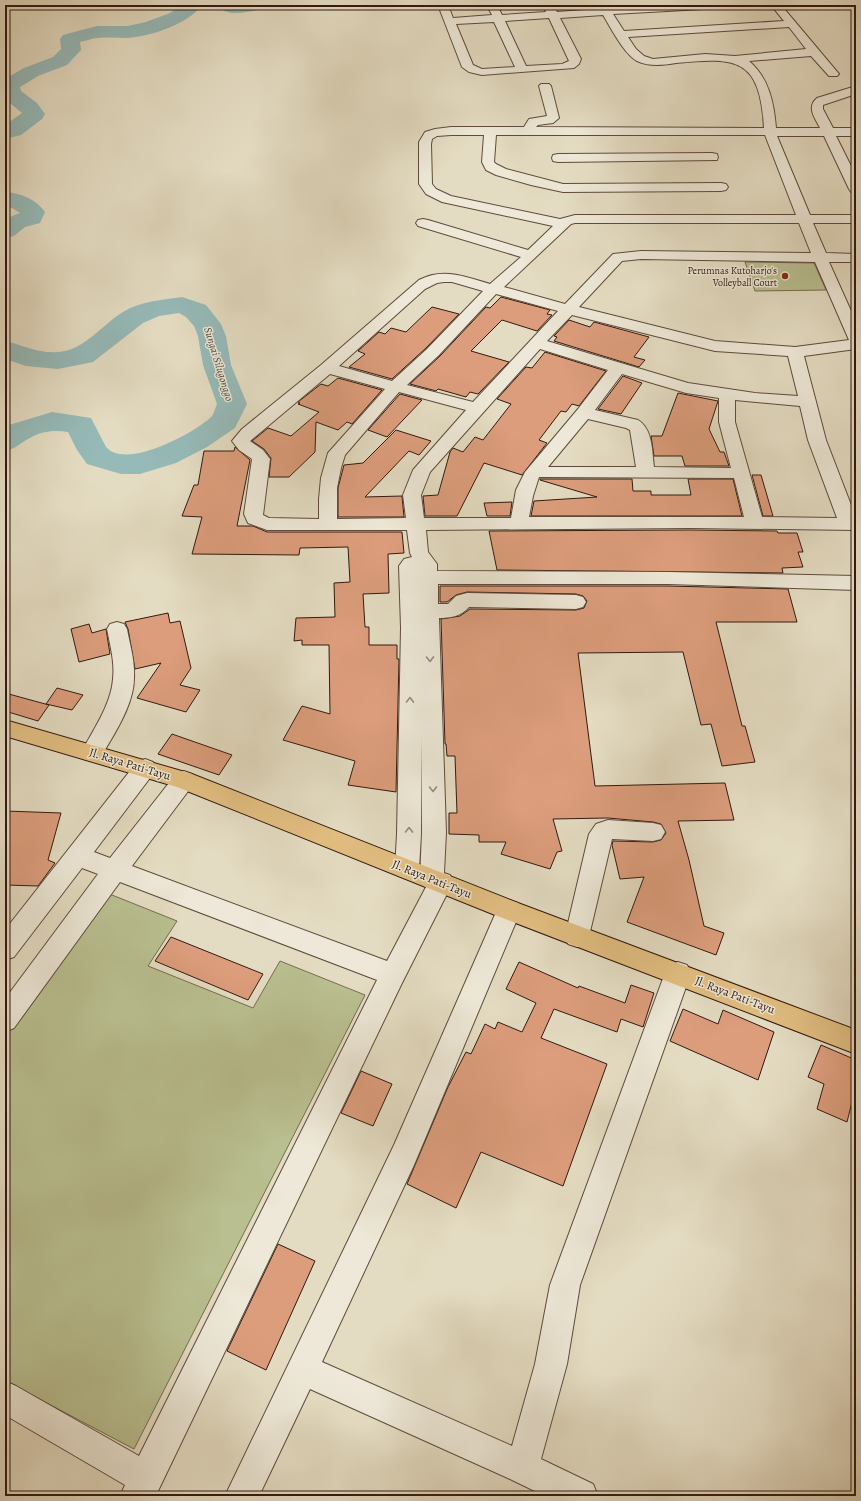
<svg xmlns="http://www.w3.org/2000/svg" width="861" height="1501" viewBox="0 0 861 1501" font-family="Alegreya,serif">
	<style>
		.green { fill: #b9bf90; stroke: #756c50 }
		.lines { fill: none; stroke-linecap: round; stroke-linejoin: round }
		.river { fill: #96bab8; fill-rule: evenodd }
		.building { fill: #dc9d7c; stroke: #31190f }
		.minor-casing { stroke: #5e4a3c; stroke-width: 2 }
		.major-casing { stroke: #31190f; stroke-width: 2 }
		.minor { fill: #ede8d7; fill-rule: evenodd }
		.major { fill: #e2be81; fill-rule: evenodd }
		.oneway { stroke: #988b7d }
		.poi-dot { fill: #8f2418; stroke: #ede8d7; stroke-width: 1.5 }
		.labels { text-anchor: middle; stroke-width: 3; stroke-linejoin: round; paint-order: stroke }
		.far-poi-label { font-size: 10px; fill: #31190f; stroke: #ede8d7; text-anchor: end }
		.far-water-label { font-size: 11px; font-style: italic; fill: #4f4942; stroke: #ede8d7 }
		.street-label { font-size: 12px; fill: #31190f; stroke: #ede8d7 }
	</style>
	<rect width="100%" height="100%" fill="#e4dcc2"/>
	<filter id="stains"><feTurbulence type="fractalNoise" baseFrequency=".005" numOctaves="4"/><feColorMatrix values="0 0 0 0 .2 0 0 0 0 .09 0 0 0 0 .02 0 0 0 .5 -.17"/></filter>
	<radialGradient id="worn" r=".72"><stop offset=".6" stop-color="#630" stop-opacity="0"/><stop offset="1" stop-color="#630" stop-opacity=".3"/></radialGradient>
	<!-- green -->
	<path class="green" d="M745 262 814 263 826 290 755 291Z
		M107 893 177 921 148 966 253 1008 280 961 365 995 134 1449 5 1381V1036Z"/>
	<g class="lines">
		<!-- river -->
		<path class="river" d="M181 5H202C189 24 149 37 126 38 117 38 108 37 98 38 92 38 86 41 80 42L81 50 67 65 38 76 20 87 21 91 37 103 45 114 42 119 21 135 5 139V125L22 113 5 99V79L24 68 53 57 61 49 60 39 63 35 97 26H128L146 22 170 13Z
			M217 5H264L262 9C248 12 226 18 217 5Z
			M5 192C20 193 36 199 45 212L40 223 25 227 14 236 5 238V219L20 213 12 208 5 206Z
			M182 297 206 305 221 324 226 336 231 365 247 404 235 428 207 447 176 463 140 474H121L87 464 77 450 68 432C55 430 42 431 30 438 20 443 17 448 5 451V428L9 425 52 412 91 418 106 447C126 470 192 434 210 418 214 415 215 408 217 404L203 365 198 336 194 326 186 317 179 313 159 316 143 323 93 362 58 369 26 366 5 359V341C23 345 39 354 59 352 84 350 102 325 123 312 140 301 163 300 182 297Z"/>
	</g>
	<!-- building -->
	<path class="building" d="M501 297 550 310 547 314 552 315 537 331 502 320 471 351 509 362 478 394 470 392 466 397 438 389 436 391 410 384 440 356 486 307 490 308Z
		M432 307 459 314 426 348 392 379 349 367 365 354 358 351 379 332 385 334 391 328 406 332Z
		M569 320 590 327 594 322 649 337 634 357 645 360 639 367 554 341 557 337 554 336Z
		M545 352 606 371 579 406 572 404 566 412 561 411 539 440 547 443 522 475 484 463 457 516H425L423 496 438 495 450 452 453 448 463 452 475 437 483 440 511 404 497 399 526 367 532 368Z
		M623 376 642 383 621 414 598 409Z
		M338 378 382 390 352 424 347 422 338 430 316 422 315 452 289 477H269L271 458 264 449 252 441 268 428 291 436 319 412 298 404 300 403 298 402 321 384 328 386Z
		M678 393 718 401 709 429 720 452H724L729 466H685L682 456H654L651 436H662Z
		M400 394 422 400 387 437 368 430Z
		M396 430 431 441 419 455 409 451 365 497 402 496 404 517H338V488L344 465 363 463Z
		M235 447 250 460 237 526H253L267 532H402L404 553 388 554 389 593 363 594 365 627H369V645H397V659H399L396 792 348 785 355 761 283 740 302 706 330 714 329 645H302V640L294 641 296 618 335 617 334 583 350 582 348 547 300 548 299 555 192 554 202 517 182 516 194 485H198L204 451H234Z
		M752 475H761L773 516H763Z
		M540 479H632L633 491H651V495H691L688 479H733L742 516H531L534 501 597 497 540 480Z
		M512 502 510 516H487L484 503Z
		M690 530 777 531 778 533H797L803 552H798L803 567 782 568 783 573 497 570 489 531Z
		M440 586H668L788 589 797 622H716L742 726H745L755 762 722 766 711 724 701 725 683 652 578 653 595 786 725 783 734 820 678 821 689 860 704 926 724 933 716 955 627 922 644 877 620 879 612 845 613 841 653 842 661 840 666 833 661 824 653 822 608 818 553 819 562 851 557 852 550 869 501 854 506 842H479V835L449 834V813H457L455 756H447L446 744H445L441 619 460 616 470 609 576 610 584 608 587 601 583 596 576 594 467 592 456 595 447 602H440Z
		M168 613 170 623 180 621 191 668 180 685 200 690 186 712 137 698 161 663 135 669 128 629 125 622Z
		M89 624 92 633 106 629 110 654 79 662 71 629Z
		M57 688 83 695 72 710 46 704Z
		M5 693 49 705 38 721 5 711Z
		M172 734 232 755 219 775 158 754Z
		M5 811 61 813 48 860 55 863 38 886 5 885Z
		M171 937 263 974 248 1000 155 961Z
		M519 962 578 988 579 986 625 1003 631 985 654 993 643 1027 621 1019 617 1032 554 1009 541 1038 607 1064 563 1186 481 1152 456 1208 407 1184 448 1087 466 1052 471 1054 485 1024 495 1029 498 1022 522 1032 536 1003 506 989Z
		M683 1009 718 1024 723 1010 774 1032 758 1080 670 1041Z
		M821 1045 856 1060V1086L847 1122 817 1109 824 1084 808 1077Z
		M361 1071 392 1084 373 1126 341 1113Z
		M278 1244 315 1261 266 1370 227 1351Z"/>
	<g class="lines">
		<!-- minor casing -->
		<g class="minor-casing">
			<path id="minor" d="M438 5H448L453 18 492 15 488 7 489 5H497L502 15 546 12 543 5H553L557 12 599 9 597 5H607L609 8 668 5H726L721 8 613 14 624 31 784 21 771 5H781L839 74 837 76H829L811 56 749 61C769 78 774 103 776 128H820C815 118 806 107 817 98L856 86V94L823 105V109L833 128H856V136H836L856 176V193L851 192 849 189 824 136H777L810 215H856V223H813L826 253 856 254V262H829L856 322V349L804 356 826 440 856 518V530L690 528 426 530 428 552 437 564V571L668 572 856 576V590L668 584H438V604H448L456 596 467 593 576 595 583 597 586 602 583 607 576 609 469 607C462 616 450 618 439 618L446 832 444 873 450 875 453 882 402 983 158 1491 155 1496H120L125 1485 5 1415V1381L16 1386 139 1456 377 980 120 882 14 1028 5 1032V999L98 874 82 868 14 957 5 960V930L137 762 145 759 153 762 156 768 153 774 94 852 110 858 176 774 184 771 192 774 195 780 192 786 132 866 387 961 426 887 424 886 420 879 422 832 421 736V834L419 869 415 876 407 879 399 876 395 869 397 834 401 628 399 566 404 559 412 557 410 553 407 530H267L248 523 244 514 252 459 239 450 232 441 242 429 321 365 419 280C443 267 466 277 490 284L521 257 418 226 416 223 418 220 423 219 428 220 528 250 553 226 442 202 426 194 419 184V142L425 132 435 129 451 127H524L529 119 547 116 539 86 541 84H549L551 86 559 118 553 123 538 125 536 127 764 128C760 58 737 57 676 63 663 65 650 67 637 61 624 54 611 28 603 15L560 18 581 59 579 64 574 68 482 75 469 72 462 67ZM549 18 569 61 562 64 526 66 505 21ZM494 22 515 67 482 69 473 65 456 24ZM789 27 806 49 735 56 705 54 653 59 644 56 636 49 628 37ZM451 135H484L482 162 486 170 496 175 531 185 563 192 721 191 726 190 728 187 726 184 721 183 563 184 506 169 496 164 494 162 496 135H765L796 215H575L560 219 451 196 436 189 432 184 431 144 432 139 437 136ZM575 223H799L811 253 641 251 613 254 565 304 504 287 571 224ZM641 259 815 262 849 340 795 347 715 341 579 307 622 261ZM444 282H452L483 291 427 349 392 381 339 366 425 289 437 283ZM496 294 558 311 473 402 407 385 439 355ZM572 315 715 351 788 356 798 396 755 393 688 383 547 341ZM540 349 608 370 578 409 525 472 516 490 511 518H424L421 495 430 472ZM330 374 385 389 328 453 321 478 319 499V519L269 518 263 515 270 459 263 450 250 441ZM622 374 686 393 719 398V422L731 468 654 467C652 452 653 429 638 420L595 410ZM399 392 466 410 413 470 403 495 406 518 337 519V488L341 468 345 455ZM735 400 800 406 808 440 837 518 762 517 735 422ZM588 419 626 428 630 430 636 467H548ZM539 477 734 478 744 517H529L533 496Z
				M712 153 717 154 718 157 717 160 558 162 553 161 552 158 553 155 558 154Z
				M117 622 124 624 127 629C130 645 135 661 134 678 134 706 113 735 100 759L92 761 84 759 81 753C93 730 111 705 113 679 115 662 110 645 107 629L110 624Z
				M608 820 653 823 661 825 665 832 661 839 653 841 612 839 589 936 586 944 577 947 568 944 565 936 589 834 596 824Z
				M509 900 518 903 521 910 414 1165 322 1362 512 1446 535 1364 550 1285 665 973 669 965 678 962 687 965 691 973 580 1285 567 1364 541 1459 593 1484 598 1496H545L510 1479 310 1389 259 1496H225L394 1145 497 910 500 903Z"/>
		</g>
		<!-- major casing -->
		<g class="major-casing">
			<path id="major" d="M5 720 192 774 518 903 856 1030V1054L500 917 177 787 5 736Z"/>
		</g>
		<!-- minor -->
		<use href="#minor" class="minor"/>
		<!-- major -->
		<use href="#major" class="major"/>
	</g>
	<!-- one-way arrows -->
	<defs><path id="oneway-chevron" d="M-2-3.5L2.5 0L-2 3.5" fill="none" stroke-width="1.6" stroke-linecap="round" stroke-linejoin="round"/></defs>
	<g class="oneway">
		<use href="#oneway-chevron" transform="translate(430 659) rotate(89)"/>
		<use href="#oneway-chevron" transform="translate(410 700) rotate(-89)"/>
		<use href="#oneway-chevron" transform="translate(433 789) rotate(89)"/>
		<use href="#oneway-chevron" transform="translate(409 830) rotate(-89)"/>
	</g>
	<!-- markers -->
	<circle class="poi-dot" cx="785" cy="276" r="4"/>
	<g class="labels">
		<!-- far-poi labels -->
		<g class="far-poi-label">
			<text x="777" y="274">Perumnas Kutoharjo's<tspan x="777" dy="12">Volleyball Court</tspan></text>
		</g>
		<!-- far-water labels -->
		<g class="far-water-label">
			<text transform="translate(219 364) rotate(73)" y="4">Sungai Silugonggo</text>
		</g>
		<!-- street labels -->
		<g class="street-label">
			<text transform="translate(130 764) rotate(17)" y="4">Jl. Raya Pati-Tayu</text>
			<text transform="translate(432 879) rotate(22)" y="4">Jl. Raya Pati-Tayu</text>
			<text transform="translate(735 995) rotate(21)" y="4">Jl. Raya Pati-Tayu</text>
		</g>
	</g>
	<!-- margin -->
	<rect width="861" height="1501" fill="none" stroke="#e4dcc2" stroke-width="20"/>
	<rect x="6" y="6" width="849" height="1489" fill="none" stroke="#31190f" stroke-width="2"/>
	<rect x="10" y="10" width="841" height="1481" fill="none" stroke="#31190f"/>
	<rect width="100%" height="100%" filter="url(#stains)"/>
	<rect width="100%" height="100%" fill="url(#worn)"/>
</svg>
